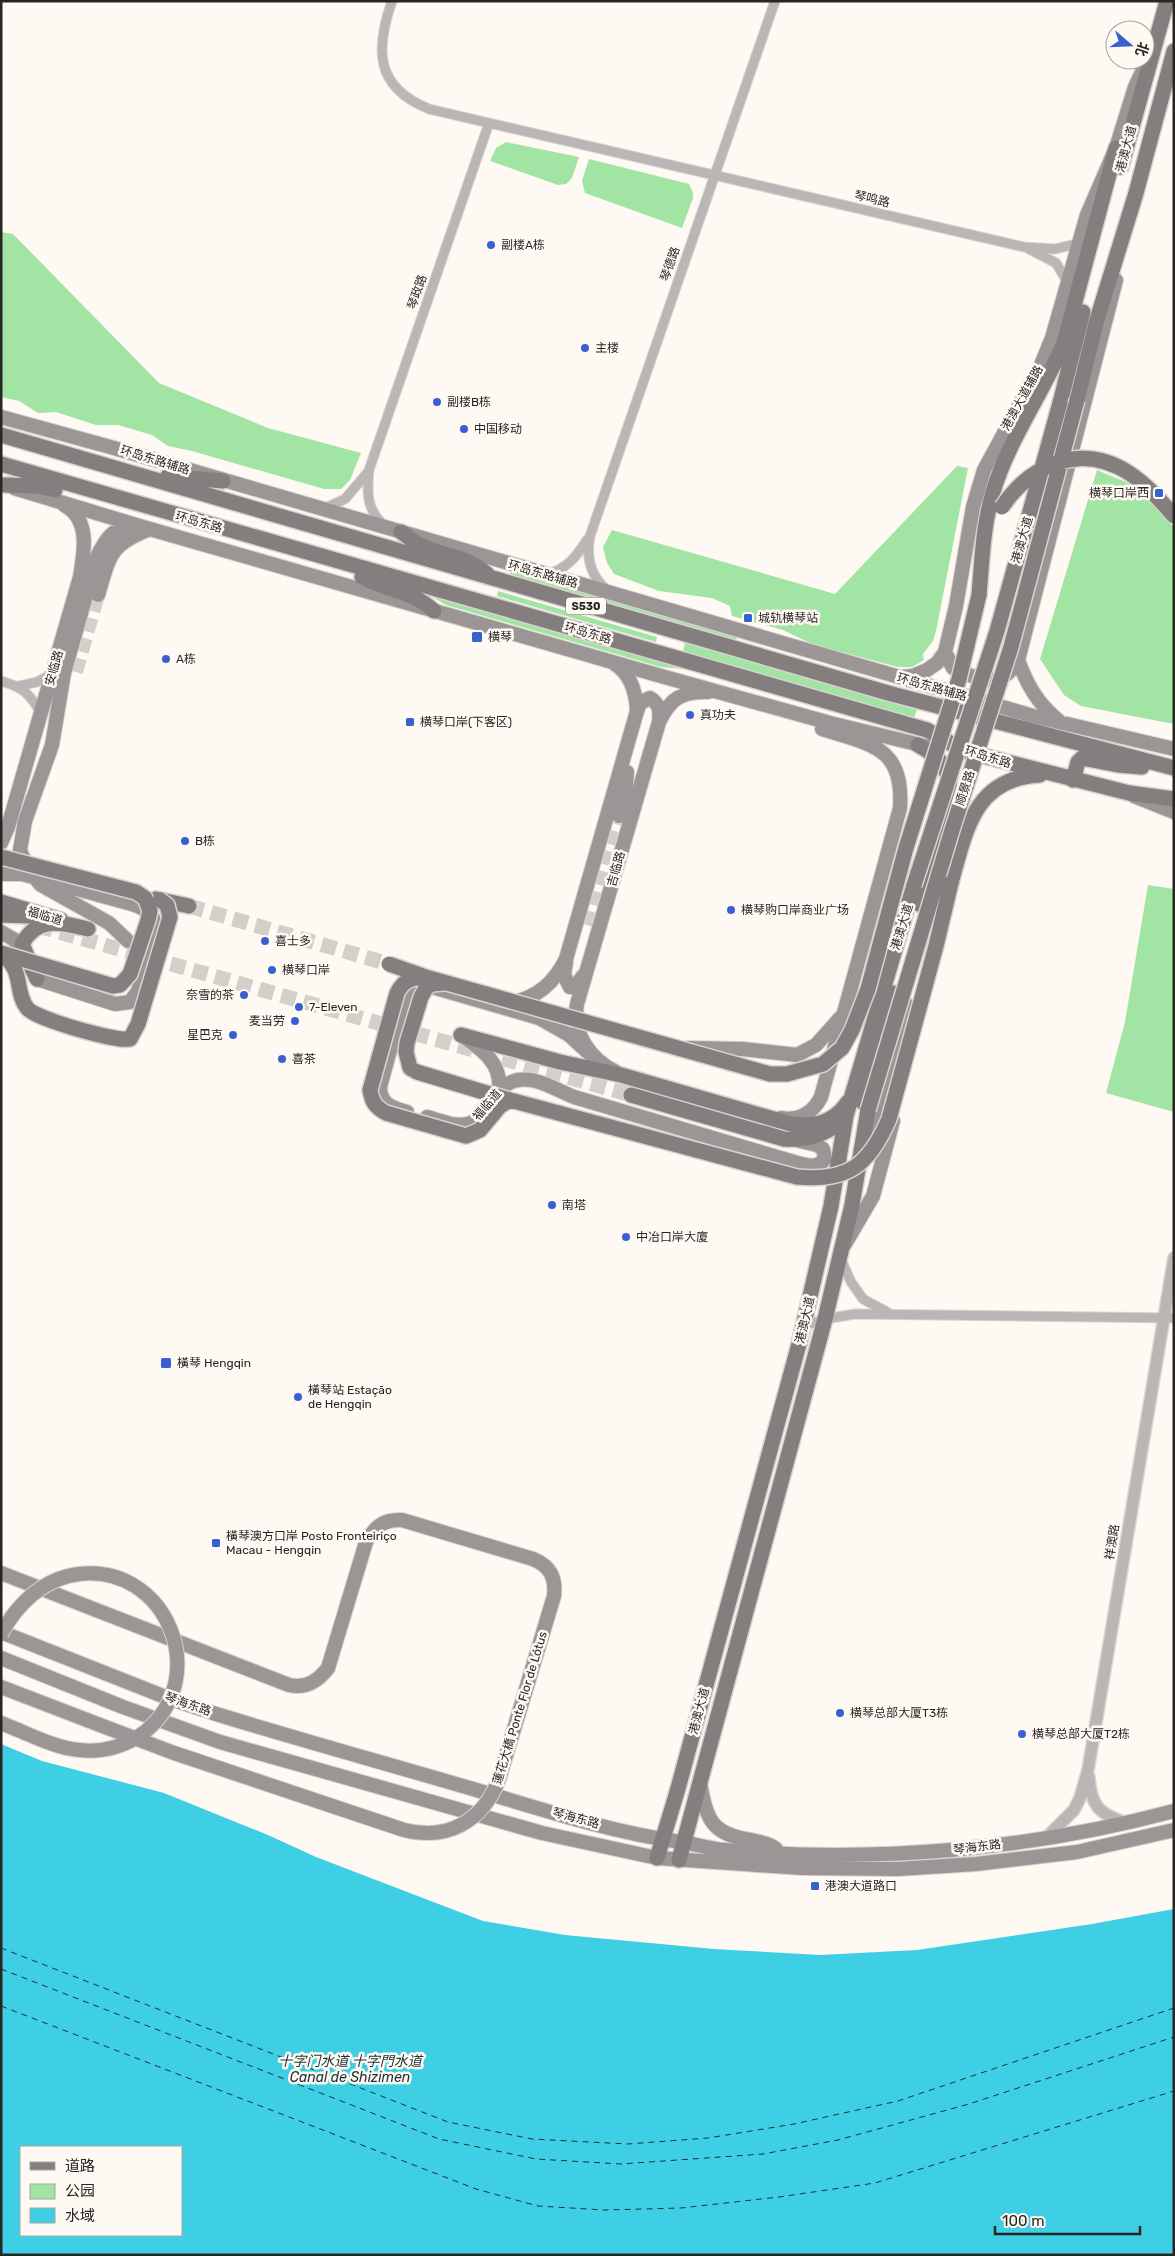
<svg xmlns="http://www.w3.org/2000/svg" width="1175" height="2256" viewBox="0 0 1175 2256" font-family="Rubik,'Noto Sans SC',sans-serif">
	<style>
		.green { fill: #a2e4a3 }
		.water { fill: #3fcfe5; fill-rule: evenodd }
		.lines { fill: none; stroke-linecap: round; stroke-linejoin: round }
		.ferry { stroke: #1b3236; stroke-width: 1; stroke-dasharray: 6 5; stroke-linecap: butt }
		.secondary-tunnel { stroke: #d3cfc9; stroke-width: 14; stroke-dasharray: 14 7; stroke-linecap: butt }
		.primary-tunnel { stroke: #d3cfc9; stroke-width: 15; stroke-dasharray: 15 8; stroke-linecap: butt }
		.minor-casing { stroke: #d7d3ce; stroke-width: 11 }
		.tertiary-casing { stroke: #d7d3ce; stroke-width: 14 }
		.secondary-casing { stroke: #d7d3ce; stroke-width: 16 }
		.primary-casing { stroke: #d7d3ce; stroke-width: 18 }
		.minor { stroke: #bab6b6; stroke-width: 9 }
		.tertiary { stroke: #bab6b6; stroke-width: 11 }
		.secondary { stroke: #9b9595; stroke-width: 14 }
		.primary { stroke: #857e7e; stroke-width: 15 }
		.secondary-bridge-casing { stroke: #d7d3ce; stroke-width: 16; stroke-linecap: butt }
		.primary-bridge-casing { stroke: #d7d3ce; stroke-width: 18; stroke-linecap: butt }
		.secondary-bridge { stroke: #9b9595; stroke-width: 14 }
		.primary-bridge { stroke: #857e7e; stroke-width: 15 }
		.poi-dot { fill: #3860d1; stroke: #fef9f3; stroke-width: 2 }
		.labels { text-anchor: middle; stroke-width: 5; stroke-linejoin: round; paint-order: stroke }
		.shield { fill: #fef9f3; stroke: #686561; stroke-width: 1 }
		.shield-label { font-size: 11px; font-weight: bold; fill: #282623 }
		.street-label { font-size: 12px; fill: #282623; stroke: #fef9f3 }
		.poi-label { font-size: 12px; fill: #282623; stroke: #fef9f3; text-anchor: start }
		.water-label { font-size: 14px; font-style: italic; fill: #1b3236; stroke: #fef9f3 }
	</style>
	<rect width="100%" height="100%" fill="#fef9f3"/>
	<!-- green -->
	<path class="green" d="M506 142 579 157 572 178 566 184 558 185 490 161 496 148Z
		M589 159 689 184 693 193V198L682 228 585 193 582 181Z
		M1 232 13 234 159 383 268 428 361 453 350 480 341 489H324L192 451 168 446 152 435 118 425H96L56 412 38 413 19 401 1 397Z
		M957 466 968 468 936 631 933 641 923 654 924 660 912 667H898L814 645 783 630 732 616 730 606 712 598 659 591 614 574 607 563 603 547 612 530 835 594Z
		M1097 470 1133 485 1174 527V724L1081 706 1064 695 1040 659Z
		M512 570 737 635 736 640 510 575Z
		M498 591 657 637 656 642 497 596Z
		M431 596 661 661 684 669 661 667 446 605Z
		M685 643 917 710 914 718 683 651Z
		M1148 885 1174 889V1112L1106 1093 1125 1022Z"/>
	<!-- water -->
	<path class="water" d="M1 1744 42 1761 164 1793 268 1835 316 1857 483 1921 565 1935 714 1949 820 1955 917 1950 1092 1924 1174 1909V2255H1ZM21 2147H181V2235H21Z"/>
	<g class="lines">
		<!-- ferry -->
		<path class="ferry" d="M1 1948 448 2122 532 2139 628 2144 708 2138 794 2124 898 2101 1174 2008
			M1 1969 439 2139 536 2159 621 2164 763 2154 838 2140 969 2104 1174 2037
			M1 2006 476 2189 538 2206 604 2210 681 2208 779 2197 875 2183 1174 2091"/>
		<!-- secondary-tunnel -->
		<path class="secondary-tunnel" d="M76 672 98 595
			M587 925 619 816"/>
		<!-- primary-tunnel -->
		<path class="primary-tunnel" d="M189 906 389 964
			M38 926 631 1095"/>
		<!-- minor casing -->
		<g class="minor-casing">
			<path id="minor" d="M392 1C375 50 375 87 429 109L1024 247 1055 249 1080 243
				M1029 249 1056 263 1068 283
				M323 509 345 499 368 472
				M384 525C366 510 367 491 369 470L489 123
				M547 574C566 570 577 556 587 540
				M606 589C590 575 586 556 590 536L775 1
				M1 681C23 687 29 693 41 713
				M19 686 37 682 52 674
				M840 1257 851 1282 863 1299 889 1313
				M803 1326 825 1319 855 1314 1174 1318"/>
		</g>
		<!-- tertiary casing -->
		<g class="tertiary-casing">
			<path id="tertiary" d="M1089 1777C1091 1806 1099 1814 1126 1823
				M1047 1837 1074 1810 1080 1798 1088 1770 1174 1258"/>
		</g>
		<!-- secondary casing -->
		<g class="secondary-casing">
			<path id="secondary" d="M1 417 114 448 1033 716 1174 749
				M14 488 136 525 661 676 830 723 929 747
				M98 595C110 555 109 545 150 529
				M945 652 953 668C978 680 1002 690 1018 660L1116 280
				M1018 660C1027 685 1038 704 1059 721
				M902 677 913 676 927 670 937 663 945 652 956 606 973 507 984 470 1041 365 1052 338 1087 215 1116 148 1135 87 1143 70
				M636 714 640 703 650 698C660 704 660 711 659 722
				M1134 796 1174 812
				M619 816 625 796 627 772
				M1 843 8 827 80 577C84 553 91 519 64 505
				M1 874H22L132 904C147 909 156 915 156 931L138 991 130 1002 115 1004 37 979 15 940 1 932
				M128 941 109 923 41 885 28 870 20 850 25 821 52 745 64 673 97 557C105 540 113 528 132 524
				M566 962 564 975 570 987H575L583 976
				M511 1003C538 997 554 983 566 959L637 711C636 692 631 673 613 663
				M464 1037C484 1051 502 1064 499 1091
				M688 1048 743 1049 797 1055 816 1045 841 1017
				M616 1072C590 1059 572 1034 577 1004L659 722C670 699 681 691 708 692
				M407 1112C392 1108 380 1104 380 1087L404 999C408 990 412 986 422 984L539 1018 569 1035 591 1055
				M427 1117C443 1121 458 1129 473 1122 495 1096 506 1068 545 1084 555 1088 564 1093 574 1097L794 1162C806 1165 816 1170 825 1159L823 1149 817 1145 796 1140
				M781 1118C799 1121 813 1113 821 1097L900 808C904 746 871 745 822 729
				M868 1143 907 1005
				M845 1244 873 1196 893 1121
				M1 1573 289 1685C306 1689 318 1681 328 1668
				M1 1632 168 1698 216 1714C307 1742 399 1767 490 1794 553 1813 616 1833 681 1842 696 1844 710 1849 725 1850 874 1863 1028 1850 1174 1811
				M1 1658 123 1707 220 1742 542 1833 657 1858 802 1868 898 1869 976 1864 1077 1852 1174 1830
				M1 1687 100 1725
				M1 1723 18 1730
				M700 1783C707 1820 711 1834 751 1840 759 1842 769 1843 776 1849"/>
		</g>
		<!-- primary casing -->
		<g class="primary-casing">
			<path id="primary" d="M1121 167 1167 1
				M1077 400 1096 323 1136 193 1174 51
				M1060 403 1083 312
				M1 435 888 693 1174 768
				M1 464 927 730 964 751 1129 793 1174 799
				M168 476 223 481
				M5 485 37 486 55 490
				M401 532C407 536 412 541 418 544 443 557 464 554 487 574
				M362 577C389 592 410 589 434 611
				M979 595C982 561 983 525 993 492 1007 443 1043 392 1064 343L1116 148
				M918 745C941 758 947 765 951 791L919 904
				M1073 780 1078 762 1082 758 1118 765 1142 767
				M951 883C966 830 974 778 1040 775
				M156 899 189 906
				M1 902 61 920
				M1 915 30 916
				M37 979 22 944C38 915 62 923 88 929
				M461 1035 560 1062 621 1075 791 1124C815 1127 834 1123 848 1102
				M631 1095 784 1139C803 1140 817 1137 834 1127
				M861 1101 893 993
				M657 1858 677 1792 799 1344 831 1206 846 1116 914 885
				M679 1860 825 1319 852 1205 868 1110"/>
		</g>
		<!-- minor -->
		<use href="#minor" class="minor"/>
		<!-- tertiary -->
		<use href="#tertiary" class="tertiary"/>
		<!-- secondary -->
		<use href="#secondary" class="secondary"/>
		<!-- primary -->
		<use href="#primary" class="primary"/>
		<!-- secondary-bridge casing -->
		<g class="secondary-bridge-casing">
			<path id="secondary-bridge" d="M1 1634C17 1604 44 1578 79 1574 166 1564 212 1675 146 1731 127 1746 103 1753 79 1750 58 1748 37 1738 18 1730
				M100 1725 174 1753 404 1830C448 1841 483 1821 499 1779L554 1596C556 1577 550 1566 533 1559L402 1520C383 1519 375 1527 366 1542L328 1668"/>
		</g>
		<!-- primary-bridge casing -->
		<g class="primary-bridge-casing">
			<path id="primary-bridge" d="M1002 507C1031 464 1081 442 1129 473 1146 484 1160 500 1174 516
				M1 857 136 892 145 898 150 911 148 920 130 974 120 985 113 986 1 953
				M914 885 997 631 1060 403
				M1 953C25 971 14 991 27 1008 35 1019 117 1042 130 1039L138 1024 170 917 167 905 160 900
				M389 964 429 978 770 1074H787L823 1064 842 1048 852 1030 868 989 906 848 959 679 979 595
				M425 978C411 977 403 981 397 993L370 1090C372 1102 375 1107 386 1113L466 1136 480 1130 500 1106 510 1100
				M444 983 432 984 426 988 421 997 407 1043 406 1052 410 1068 417 1072 510 1100 797 1177C848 1182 869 1165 889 1119L936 946 951 883
				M868 1110 952 830 1011 647 1077 400"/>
		</g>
		<!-- secondary-bridge -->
		<use href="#secondary-bridge" class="secondary-bridge"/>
		<!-- primary-bridge -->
		<use href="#primary-bridge" class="primary-bridge"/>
	</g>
	<!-- markers -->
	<g class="poi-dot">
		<circle cx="491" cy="245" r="5"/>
		<circle cx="585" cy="348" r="5"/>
		<circle cx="437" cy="402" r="5"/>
		<circle cx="464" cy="429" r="5"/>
		<rect x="1154" y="488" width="10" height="10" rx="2.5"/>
		<rect x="743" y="613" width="10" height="10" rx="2.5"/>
		<rect x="471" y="631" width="12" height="12" rx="2.5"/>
		<circle cx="166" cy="659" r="5"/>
		<circle cx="690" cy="715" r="5"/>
		<rect x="405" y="717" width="10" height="10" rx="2.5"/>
		<circle cx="185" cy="841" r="5"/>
		<circle cx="731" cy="910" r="5"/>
		<circle cx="265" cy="941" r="5"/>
		<circle cx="272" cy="970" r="5"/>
		<circle cx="244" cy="995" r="5"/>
		<circle cx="299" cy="1007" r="5"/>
		<circle cx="295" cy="1021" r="5"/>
		<circle cx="233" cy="1035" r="5"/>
		<circle cx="282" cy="1059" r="5"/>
		<circle cx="552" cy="1205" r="5"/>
		<circle cx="626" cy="1237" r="5"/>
		<rect x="160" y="1357" width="12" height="12" rx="2.5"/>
		<circle cx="298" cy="1397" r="5"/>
		<rect x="211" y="1538" width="10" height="10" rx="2.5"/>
		<circle cx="840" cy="1713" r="5"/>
		<circle cx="1022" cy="1734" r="5"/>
		<rect x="810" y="1881" width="10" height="10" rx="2.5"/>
	</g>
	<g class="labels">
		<!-- shield labels -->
		<rect class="shield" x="566" y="597.5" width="40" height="17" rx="4"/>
		<g class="shield-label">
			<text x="586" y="610">S530</text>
		</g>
		<!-- street labels -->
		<g class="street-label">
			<text transform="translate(1126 149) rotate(-75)" y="4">港澳大道</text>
			<text transform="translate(872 199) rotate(13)" y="4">琴鸣路</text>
			<text transform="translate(670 264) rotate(-71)" y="4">琴德路</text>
			<text transform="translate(417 292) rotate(-71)" y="4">琴政路</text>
			<text transform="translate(1022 398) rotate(-61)" y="4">港澳大道辅路</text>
			<text transform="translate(155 460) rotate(17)" y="4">环岛东路辅路</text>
			<text transform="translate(199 522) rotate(16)" y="4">环岛东路</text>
			<text transform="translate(1022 540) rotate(-74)" y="4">港澳大道</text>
			<text transform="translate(543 574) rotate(16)" y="4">环岛东路辅路</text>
			<text transform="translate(588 633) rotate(16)" y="4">环岛东路</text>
			<text transform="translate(54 668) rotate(-74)" y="4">安临路</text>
			<text transform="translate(932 687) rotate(16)" y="4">环岛东路辅路</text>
			<text transform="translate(988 757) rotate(17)" y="4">环岛东路</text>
			<text transform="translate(965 788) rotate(-72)" y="4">顺景路</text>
			<text transform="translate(616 869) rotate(-74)" y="4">吉临路</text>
			<text transform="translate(45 916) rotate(17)" y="4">福临道</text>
			<text transform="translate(902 927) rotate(-73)" y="4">港澳大道</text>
			<text transform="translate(487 1105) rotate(-49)" y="4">福临道</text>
			<text transform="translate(805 1320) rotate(-77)" y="4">港澳大道</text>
			<text transform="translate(1112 1542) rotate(-81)" y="4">祥澳路</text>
			<text transform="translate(188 1704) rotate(19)" y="4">琴海东路</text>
			<text transform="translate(520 1708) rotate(-73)" y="4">蓮花大橋 Ponte Flor de Lótus</text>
			<text transform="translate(699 1711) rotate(-75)" y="4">港澳大道</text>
			<text transform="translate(576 1818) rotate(15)" y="4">琴海东路</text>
			<text transform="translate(977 1847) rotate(-7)" y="4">琴海东路</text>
		</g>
		<!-- poi labels -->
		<g class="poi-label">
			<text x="501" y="249">副楼A栋</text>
			<text x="595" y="352">主楼</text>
			<text x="447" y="406">副楼B栋</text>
			<text x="474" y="433">中国移动</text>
			<text x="1149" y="497" text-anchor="end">横琴口岸西</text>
			<text x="758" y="622">城轨横琴站</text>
			<text x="488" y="641">横琴</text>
			<text x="176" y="663">A栋</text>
			<text x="700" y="719">真功夫</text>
			<text x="420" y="726">横琴口岸(下客区)</text>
			<text x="195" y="845">B栋</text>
			<text x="741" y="914">横琴购口岸商业广场</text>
			<text x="275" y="945">喜士多</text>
			<text x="282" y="974">横琴口岸</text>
			<text x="234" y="999" text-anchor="end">奈雪的茶</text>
			<text x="309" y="1011">7-Eleven</text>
			<text x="285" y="1025" text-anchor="end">麦当劳</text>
			<text x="223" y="1039" text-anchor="end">星巴克</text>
			<text x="292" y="1063">喜茶</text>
			<text x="562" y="1209">南塔</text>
			<text x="636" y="1241">中冶口岸大廈</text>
			<text x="177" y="1367">橫琴 Hengqin</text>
			<text x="308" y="1394">橫琴站 Estação<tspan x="308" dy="14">de Hengqin</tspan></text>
			<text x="226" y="1540">橫琴澳方口岸 Posto Fronteiriço<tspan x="226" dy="14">Macau - Hengqin</tspan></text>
			<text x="850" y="1717">横琴总部大厦T3栋</text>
			<text x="1032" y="1738">横琴总部大厦T2栋</text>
			<text x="825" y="1890">港澳大道路口</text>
		</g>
		<!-- water labels -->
		<g class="water-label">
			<text x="350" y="2066">十字门水道 十字門水道<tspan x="350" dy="16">Canal de Shizimen</tspan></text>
		</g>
	</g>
	<!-- border -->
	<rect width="1175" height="2256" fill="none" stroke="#282623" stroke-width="5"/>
	<!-- legend -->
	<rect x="20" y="2146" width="162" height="90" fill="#fef9f3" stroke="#a8a5a0"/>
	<rect x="30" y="2162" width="25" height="8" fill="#857e7e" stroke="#a8a5a0"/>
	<text x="65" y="2171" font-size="15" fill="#282623">道路</text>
	<rect x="30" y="2184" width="25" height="15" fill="#a2e4a3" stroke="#a8a5a0"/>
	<text x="65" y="2196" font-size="15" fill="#282623">公园</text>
	<rect x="30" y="2208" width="25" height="15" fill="#3fcfe5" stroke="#a8a5a0"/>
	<text x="65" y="2221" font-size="15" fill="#282623">水域</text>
	<!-- north arrow -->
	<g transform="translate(1130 45) rotate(109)"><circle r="24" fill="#fef9f3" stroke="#a8a5a0"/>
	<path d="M0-4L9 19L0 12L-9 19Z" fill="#3860d1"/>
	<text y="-8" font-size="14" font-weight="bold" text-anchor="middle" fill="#282623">北</text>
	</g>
	<!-- scale -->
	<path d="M995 2226v8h145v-8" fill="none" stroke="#282623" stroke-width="2.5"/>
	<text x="1002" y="2226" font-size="15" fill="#282623" stroke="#fef9f3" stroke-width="4" paint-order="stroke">100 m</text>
</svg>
